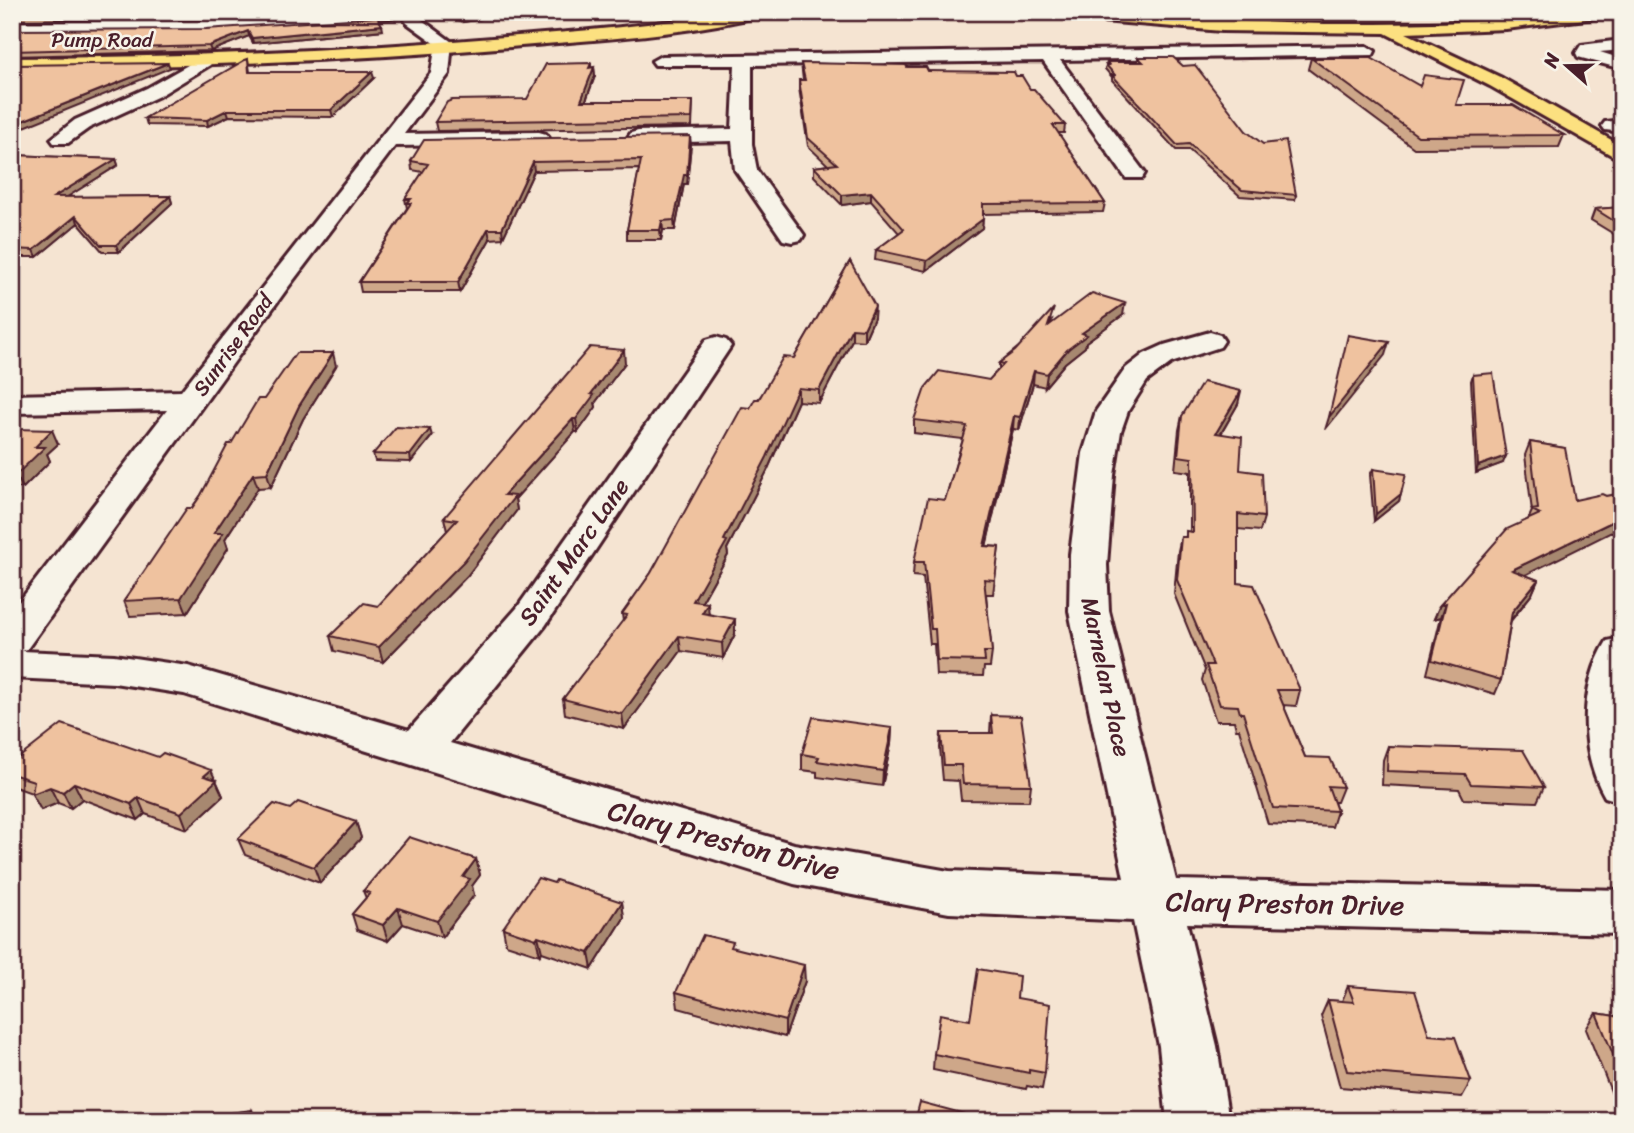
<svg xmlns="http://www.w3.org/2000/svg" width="1634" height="1133" viewBox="0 0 1634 1133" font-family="Sriracha,sans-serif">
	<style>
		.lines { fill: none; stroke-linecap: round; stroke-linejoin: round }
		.minor-casing { stroke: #4a1f2b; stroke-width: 6 }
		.major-casing { stroke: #4a1f2b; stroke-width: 6 }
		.minor { fill: #f7f3e8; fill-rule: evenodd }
		.major { fill: #fce080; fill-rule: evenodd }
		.wall { fill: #cea789; stroke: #4a1f2b; stroke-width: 2 }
		.shaded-wall { fill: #a7886f; stroke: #4a1f2b; stroke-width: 2 }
		.building { fill: #efc29f; stroke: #4a1f2b; stroke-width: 2 }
		.labels { text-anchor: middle; stroke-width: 5; stroke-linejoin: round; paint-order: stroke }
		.far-street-label { font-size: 21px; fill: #4a1f2b; stroke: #f7f3e8 }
		.street-label { font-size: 24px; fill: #4a1f2b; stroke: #f7f3e8 }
		.near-street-label { font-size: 28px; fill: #4a1f2b; stroke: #f7f3e8 }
	</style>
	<rect width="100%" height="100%" fill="#f5e4d2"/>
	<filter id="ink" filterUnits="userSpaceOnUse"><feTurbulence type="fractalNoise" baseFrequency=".0143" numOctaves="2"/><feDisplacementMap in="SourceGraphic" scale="14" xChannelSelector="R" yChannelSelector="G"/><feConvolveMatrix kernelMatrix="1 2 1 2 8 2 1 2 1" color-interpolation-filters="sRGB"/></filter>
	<g filter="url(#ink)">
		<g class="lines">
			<!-- minor casing -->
			<g class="minor-casing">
				<path id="minor" d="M338 12H416L418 17 452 42 449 74 404 134 539 132 546 134 549 138 546 142 539 144 395 146 286 290 27 649 22 651 114 655 188 666 409 730 517 608 706 340 716 337 726 340 731 346 545 626 450 743 794 844 949 871 1124 878 1069 611 1070 554 1083 453 1096 411 1126 368 1144 354 1164 345 1210 332 1220 335 1224 341 1220 347 1171 363 1147 381 1128 411 1121 431 1114 475 1107 565 1109 611 1176 880 1622 890V934L1187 923 1217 1046 1229 1121H1167L1159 1046 1133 921 949 913 794 884 184 694 114 683 12 678V611L167 410 12 413V395L181 391 431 73 436 44 407 23 403 17 207 31 12 32V22L207 21Z
					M1622 40V50L1600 52 1622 59V69L1578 57 1576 53 1581 45Z
					M1367 46 1375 51 1373 55 1060 60 1145 173 1142 178H1126L1043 61 752 65V144L757 170 804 235 801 240 792 242 783 240 735 170 732 141 638 143 631 141 628 137 631 133 638 131 732 129 735 65H655L652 61 661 56Z
					M204 56 213 61 210 65 159 96 89 128 68 143H54L51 139 75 120 147 88Z
					M1622 120V132L1605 130 1602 126 1605 122Z
					M1622 638V802L1605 797C1579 752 1579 685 1607 641Z"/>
			</g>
			<!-- major casing -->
			<g class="major-casing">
				<path id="major" d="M732 12H765L763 15C685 35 601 39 521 46 352 61 182 67 12 68V58C177 57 341 51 505 37 581 31 657 25 732 12Z
					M1035 12C1142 12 1250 25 1358 24 1407 24 1457 23 1506 19 1544 17 1580 12 1617 12L1610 16 1506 29 1406 33 1502 78 1622 146V161L1490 86 1385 33 1222 31 1042 16Z"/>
			</g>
			<!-- minor -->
			<use href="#minor" class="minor"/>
			<!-- major -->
			<use href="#major" class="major"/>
		</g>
		<!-- wall -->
		<path class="wall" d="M12 12H318L207 18 12 20Z
			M441 12H525L463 22Z
			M12 30H383L253 43 249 36 211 51 12 56Z
			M1138 57 1296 195 1295 200 1240 196 1189 150H1176L1112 80V77L1105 69 1107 62H1138Z
			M1311 58 1420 86 1456 105 1564 135 1559 147 1414 148 1308 69Z
			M248 59 250 72 374 78 333 117 229 116 208 126 147 125 145 118Z
			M591 63V68L594 67 595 76 586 101H693L692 127 437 131 435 122 527 99Z
			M801 63 907 67 928 71 1016 76 1065 125 1064 133H1058L1105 203 1103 212 983 214 982 228 926 271 875 260 876 250 899 233 871 201 842 205 814 176V167L828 165 808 146 799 88V80H803Z
			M691 144 687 184H684L675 230H663L661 240H627V230L639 169 534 171 503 238 490 239 460 292H361L359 282 407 208 405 199 423 172 412 170 411 161Z
			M12 155 116 159 118 165 67 197 170 196 172 203 119 252H103L78 223 37 257H12Z
			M1622 207V239L1591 220 1595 209Z
			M850 261 874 318 864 341 852 340 819 403 798 401 767 471 727 549 728 555 702 602 709 614 735 634 723 658 681 651 624 729 565 714 563 699 623 621 622 614 651 573 750 408 794 358Z
			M1123 315 1086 342 1085 347 1065 363 1045 387 1033 384 1019 430 1013 429 986 546 999 547 993 594H986L992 652 990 667H984L983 676 936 675 934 644H930L923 577 913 576 914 562 945 500 963 439 914 433V420L989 380 999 369V363L1052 320 1051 324Z
			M625 363 595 403 596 407 578 432H575L515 499 517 510 467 576 383 662 334 651 330 636 378 606 447 531 444 518Z
			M336 366 303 419 271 487 258 488 225 539 228 548 187 613 130 616 124 601 201 495 231 444 264 399Z
			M1473 375 1503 463 1476 473 1471 381Z
			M1238 404 1221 434 1264 517 1260 531 1238 529V583L1300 690 1296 706 1283 705 1305 757 1343 787 1337 802H1334L1337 811 1332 827 1268 824 1239 729H1236L1234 721H1216L1202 680 1205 670 1174 594 1178 551 1181 537H1185L1190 532V472L1175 470 1179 430 1182 416Z
			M12 431 58 444 47 454 50 461 23 488H12Z
			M432 436 411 462 375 461 373 454Z
			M1530 442 1565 448 1525 575 1538 580 1532 594 1511 621 1501 680 1495 694 1427 674 1441 617 1434 619 1440 605 1528 520 1532 511 1525 455Z
			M1373 469 1401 494 1399 501 1374 521 1370 475Z
			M991 715 1031 785 1029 801 961 800 959 781 943 780 940 748 941 733H990Z
			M892 728 891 744 882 786 817 777V772L802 770V754Z
			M1388 746 1544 787 1537 802 1464 799 1459 789 1382 785 1383 760Z
			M12 763 216 780 223 796 187 829 145 814 138 820 82 799 71 808 58 803 41 810 32 793 12 786Z
			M290 809 356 822 361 838 320 883 245 855 238 839Z
			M476 859 480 875 472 886 474 895 442 937 403 924 388 941 357 930 352 914 366 898 363 891Z
			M622 902 624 918 592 969 542 952 540 955 506 944 503 928Z
			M805 981 785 1037 678 1008 676 992Z
			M1348 986 1429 1035 1471 1081 1462 1097 1340 1087 1321 1016 1328 1000 1342 1001Z
			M1596 1013 1622 1017V1119L1586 1029Z
			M970 1020 1045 1073 1042 1089 1027 1086 1026 1089 933 1070 934 1054Z"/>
		<!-- shaded-wall -->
		<path class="shaded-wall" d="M229 12H318L207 18 206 14Z
			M493 12H525L463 22 462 17Z
			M382 25 383 30 253 43 252 38Z
			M248 31 249 36 211 51 209 46Z
			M168 63 170 68 12 132V125Z
			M594 67 595 76 582 110 581 101Z
			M372 72 374 78 333 117 331 110Z
			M227 110 229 116 208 126 207 120Z
			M690 136 691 144 687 184H684L675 230 674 220Z
			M116 159 118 165 56 204 54 197Z
			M533 162 534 171 503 238 502 229Z
			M871 192V201L842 205V195Z
			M170 196 172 203 119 252 116 245Z
			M76 216 78 223 37 257 34 250Z
			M983 219 982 228 926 271 927 261Z
			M662 221 663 230 661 240 660 230Z
			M488 229 490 239 460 292 458 282Z
			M1125 303 1123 315 1086 342 1085 347 1065 363 1045 387 1047 374 1082 333Z
			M875 306 874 318 864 341V329Z
			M852 328V340L819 403V390Z
			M1389 342 1385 355 1325 430 1329 417Z
			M624 350 625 363 595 403 596 407 578 432 576 419 591 394Z
			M333 353 336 366 303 419 271 487 267 473 299 406Z
			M1034 371 1033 384 1019 430 1020 417Z
			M798 388V401L767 471 727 549 728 555 694 616 693 601Z
			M1241 391 1238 404 1213 447 1216 433Z
			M1014 416 1013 429 983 560 984 546Z
			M573 419 575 432 515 499 517 510 467 576 383 662 379 647 504 495Z
			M430 429 432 436 411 462 410 455Z
			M52 430 58 444 47 454 50 461 23 488 16 475 35 447Z
			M1506 456 1503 463 1476 473 1478 466Z
			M253 474 258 488 225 539 228 548 187 613 181 598 214 533Z
			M1401 494 1399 501 1374 521 1376 514Z
			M1622 517V527L1507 584 1512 570Z
			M1538 580 1532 594 1506 626 1512 612Z
			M708 603 709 618 702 613Z
			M1446 603 1441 617 1434 619 1440 605Z
			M735 619V634L723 658 722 643Z
			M679 636 681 651 624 729 622 714Z
			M892 728 891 744 882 786 883 771Z
			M211 770 223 796 187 829 181 813 204 776Z
			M74 783 82 799 71 808 63 792Z
			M50 787 58 803 41 810 32 794Z
			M138 798 145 814 138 820 131 804Z
			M356 822 361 838 320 883 314 867Z
			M476 859 480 875 472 886 474 895 442 937 437 921 463 877Z
			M622 902 624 918 592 969 589 953Z
			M398 908 403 924 388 941 383 925Z
			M538 936 542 952 540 955 536 939Z
			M804 965 805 981 785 1037V1021Z
			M252 1110 257 1121H249Z"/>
		<!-- building -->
		<path class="building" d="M12 12H229L206 14 12 15Z
			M452 12H493L462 17Z
			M377 17 382 25 252 38 248 31 209 46 12 51V30L206 29Z
			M1138 57H1173L1183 66 1195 65 1246 131 1263 144 1286 141 1296 195 1242 190 1189 144 1177 145 1112 75H1115L1106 65H1109L1107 62H1143Z
			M1311 58H1371L1420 86 1424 75 1464 80 1456 105H1513L1564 135 1418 136Z
			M248 59 249 72H372L331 110H227L207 120 145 118 245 60Z
			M168 63 12 125V65Z
			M591 63 589 68 594 67 581 101H693L692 118 435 122 447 102 452 100 527 99 546 64Z
			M801 63 906 65 907 67H926L928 71 1014 72 1016 76H1022L1030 89H1034L1065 125H1053L1105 203 983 204V219L927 261 876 250 904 229 871 192 842 195 814 167 837 164 808 138 799 80H805Z
			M690 136 687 175H684L674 220 662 221 660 230H627L641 160 533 162 502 229H488L458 282H359L411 203H407L411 199H405L428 164 411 161 424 140Z
			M12 155 116 159 54 197 170 196 116 245H101L76 216 34 250 12 249Z
			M1622 207V226L1595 209Z
			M850 261 875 306 864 329 852 328 819 390 798 388 767 457 724 540 727 541 693 601 708 603 702 613 735 619 722 643 679 636 622 714 563 699 627 615 622 614 651 573 742 407 750 408 755 399H759L783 357 794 358Z
			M1092 293 1125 303 1082 333 1087 335 1067 350 1047 374 1034 371 1020 417 1014 416 984 546 999 547 995 580 984 579 992 652H984L985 661 937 660 935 629H931L924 562H914L928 498 945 500 967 426 914 420 925 388 939 371 989 380 1004 364 999 363 1015 351 1054 308 1048 326Z
			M1348 335 1389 342 1329 417Z
			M590 347 624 350 591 394 594 395 576 419H573L504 495 515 496 464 561 379 647 330 636 364 603 378 606 457 520 444 518Z
			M296 353H333L299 406 267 473 253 474 214 533H223L181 598 124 601 187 508H192L201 495 228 444H231L258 399H264Z
			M1493 373 1506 456 1478 466 1473 375Z
			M1203 382 1241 391 1216 433 1242 437 1240 470 1262 473 1264 517 1238 514V583L1254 585 1300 690H1277L1305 757 1330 758 1343 787 1328 786 1337 811 1273 808 1243 713H1240L1238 706 1220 705 1206 665H1213L1177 580 1181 537H1186V531L1193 532 1192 458 1178 456 1182 416Z
			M396 427 430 429 410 455 373 454Z
			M15 429 52 430 35 447H45L16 475H12V431Z
			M1530 442 1565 448 1575 500 1602 494 1606 496 1622 493V517L1512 570 1538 580 1512 612 1501 680 1432 660 1446 603 1440 605 1507 529 1540 514 1532 510 1538 509Z
			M1373 469 1406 474 1401 494 1376 514Z
			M991 715 1021 716 1031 785 963 784 961 765H944L941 733H993Z
			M813 717 892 728 883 771 817 761 819 757 802 754Z
			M62 724 158 757 163 753 211 770 204 776 217 780 181 813 138 798 131 804 74 783 63 792 50 787 32 794 34 781 12 774V763Z
			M1388 746 1523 750 1544 787 1471 784 1465 774 1387 771Z
			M298 802 356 822 314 867 238 839 274 804 290 809Z
			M409 837 476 859 463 877 470 879 437 921 398 908 383 925 352 914 370 893 363 891Z
			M538 878 554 883 556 880 622 902 589 953 538 936 536 939 503 928Z
			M703 935 733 942 731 947 804 965 785 1021 676 992Z
			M978 969 1019 976 1017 998 1050 1004 1045 1073 1029 1070V1073L934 1054 940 1014 970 1020Z
			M1348 986 1415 991 1429 1035 1455 1037 1471 1081 1347 1071 1328 1000 1354 1002Z
			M1596 1013 1622 1017V1076Z
			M920 1102 991 1121H915Z
			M252 1110 249 1121H185L186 1119Z
			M1355 1117 1375 1121H1355Z"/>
	</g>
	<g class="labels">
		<!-- far-street labels -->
		<g class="far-street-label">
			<text x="102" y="47">Pump Road</text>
			<text transform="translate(233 345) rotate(-54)" y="7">Sunrise Road</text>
		</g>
		<!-- street labels -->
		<g class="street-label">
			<text transform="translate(574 552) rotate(-55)" y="8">Saint Marc Lane</text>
			<text transform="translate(1106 677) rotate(78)" y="8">Marnelan Place</text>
		</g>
		<!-- near-street labels -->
		<g class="near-street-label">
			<text transform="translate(724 840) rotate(15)" y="10">Clary Preston Drive</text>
			<text transform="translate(1285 903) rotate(1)" y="10">Clary Preston Drive</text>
		</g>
	</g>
	<!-- margin -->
	<rect width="1634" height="1133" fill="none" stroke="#f7f3e8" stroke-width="42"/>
	<rect x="21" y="21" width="1592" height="1091" fill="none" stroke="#4a1f2b" stroke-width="2.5" filter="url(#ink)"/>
	<!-- north arrow -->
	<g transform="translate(1567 66) rotate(290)" stroke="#f7f3e8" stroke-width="5" paint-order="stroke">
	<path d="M0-5L12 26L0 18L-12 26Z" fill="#4a1f2b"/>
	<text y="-10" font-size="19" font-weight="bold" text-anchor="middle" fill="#4a1f2b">N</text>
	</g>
</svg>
